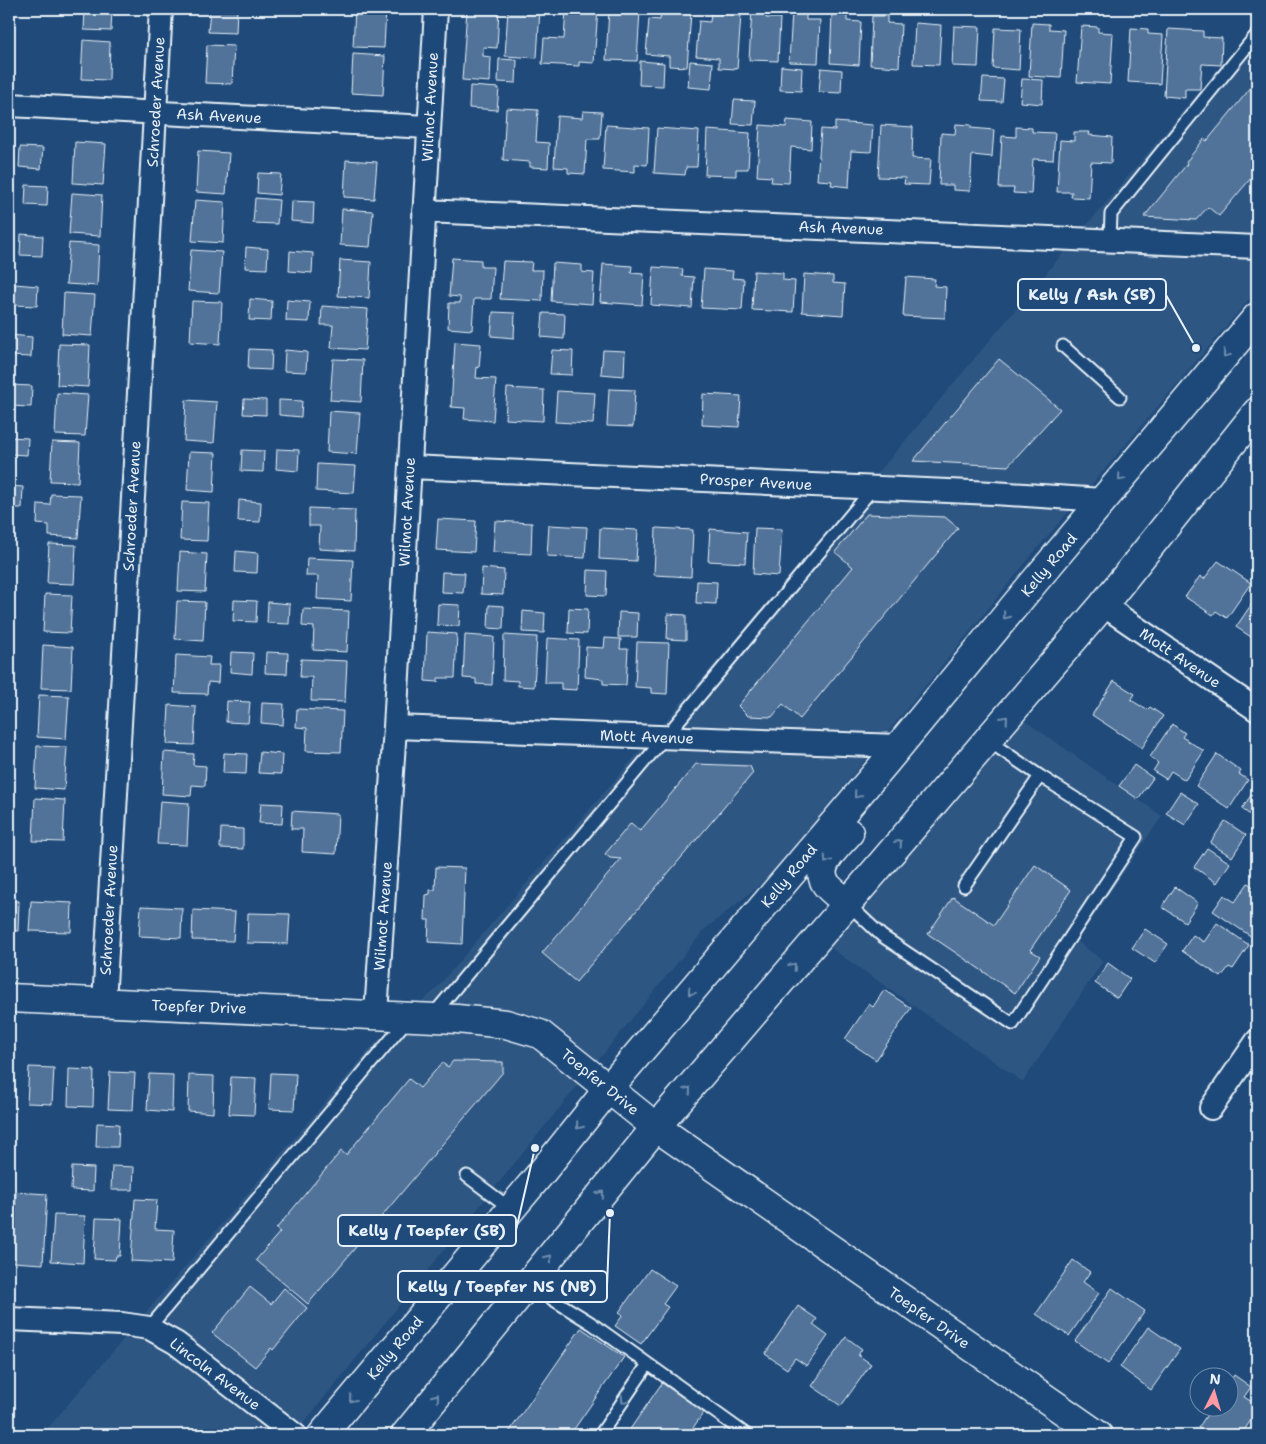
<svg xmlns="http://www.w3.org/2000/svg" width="1266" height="1444" viewBox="0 0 1266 1444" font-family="'Shantell Sans',sans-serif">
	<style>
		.built { fill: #2e5683 }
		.building { fill: #517399; stroke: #e8f1f8 }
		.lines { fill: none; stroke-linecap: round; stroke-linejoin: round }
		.service-casing { stroke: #e8f1f8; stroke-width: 15 }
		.minor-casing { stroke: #e8f1f8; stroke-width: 26 }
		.tertiary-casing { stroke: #e8f1f8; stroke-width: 31 }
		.service { stroke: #1f4a7a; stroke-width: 11 }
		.minor { stroke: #1f4a7a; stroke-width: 22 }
		.tertiary { stroke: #1f4a7a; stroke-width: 28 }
		.oneway { stroke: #6f8dac }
		.labels { text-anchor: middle; stroke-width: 4; stroke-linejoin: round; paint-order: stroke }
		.street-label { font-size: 15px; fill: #e8f1f8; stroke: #1f4a7a }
		.leader { fill: none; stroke: #e8f1f8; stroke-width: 2 }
		.callout-dot { fill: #e8f1f8; stroke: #1f4a7a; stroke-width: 2 }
		.callout { fill: #1f4a7a; stroke: #e8f1f8; stroke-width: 2 }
		.callout-label { font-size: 16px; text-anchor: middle; font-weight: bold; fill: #e8f1f8 }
	</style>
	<rect width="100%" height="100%" fill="#1f4a7a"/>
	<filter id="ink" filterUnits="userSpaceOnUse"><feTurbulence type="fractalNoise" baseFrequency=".02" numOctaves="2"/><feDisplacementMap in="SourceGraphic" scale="10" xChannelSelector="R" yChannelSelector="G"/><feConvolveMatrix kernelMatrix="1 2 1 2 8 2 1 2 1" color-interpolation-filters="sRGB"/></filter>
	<g filter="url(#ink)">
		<!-- built -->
		<path class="built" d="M1257 23V290L1036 550 770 877 704 930 294 1435H42L376 1042 434 991 889 460Z
			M1018 716 1162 816 1077 941 1103 961 1023 1082 825 944Z"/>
		<!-- building -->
		<path class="building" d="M85 9H112L111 31 84 30Z
			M210 9H237L236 33 208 32Z
			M355 9H386L384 48 353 47Z
			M467 9H499L497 48 483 47V56L491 57 490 82 462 80Z
			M508 9H540L537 58 505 56Z
			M566 9H598L594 63 579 62V66L542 64 544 38 564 39Z
			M609 9 640 11 637 61 606 60Z
			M752 10 766 11V18H780L778 61 749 60Z
			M661 11 691 13 687 67 669 66V56L646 54 649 19 660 20Z
			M792 12 806 13V20H820L818 63 789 62Z
			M711 13 741 15 737 69 719 68V58L696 56 699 21 710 22Z
			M832 13 847 14V21L861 22 859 65 830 63Z
			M872 16H887V23L901 24 899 67 870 65Z
			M915 23 941 25 939 65 913 64Z
			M1032 23 1049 24V29L1064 30 1061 78 1029 76Z
			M954 26 980 27 978 67 952 66Z
			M1081 26 1098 27V32L1113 33 1110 84 1077 82Z
			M995 28 1021 29 1019 70 993 68Z
			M1131 28 1148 29V34L1163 35 1160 84 1128 82Z
			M1168 29 1203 31V37L1222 38 1221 65 1202 64 1200 89H1185V98L1164 96Z
			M83 40 110 42 109 80 81 79Z
			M207 45 234 46 232 84 205 83Z
			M353 54 385 56 383 95 351 93Z
			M499 59 517 60 516 83 498 82Z
			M640 61 664 63 663 86 639 85Z
			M690 61 713 63 711 89 688 87Z
			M781 66 802 68 801 91 780 90Z
			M821 68 842 70 841 93 819 92Z
			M983 78 1004 79 1002 102 981 101Z
			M1022 79 1043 80 1042 104 1020 102Z
			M1257 80V171L1219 216 1208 207 1196 220 1144 217 1187 164 1186 162 1204 139 1207 141Z
			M470 86 499 88 497 110 469 108Z
			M734 100 755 101 753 125 732 124Z
			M506 108 538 110 536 142 549 143 548 168 530 167V162L503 160Z
			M583 111 602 112 600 139H587L585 174 568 173V168L554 167 557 116 582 118Z
			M787 120 812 122 811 149 791 147 789 183 771 182 772 177 757 176 760 125 786 127Z
			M835 122 873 125 871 152 851 151 849 187 831 185 832 181 817 180 821 129 835 130Z
			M956 124 971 125V128L994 130 992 157 972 155 970 191 953 190V185H939L941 133 955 134Z
			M606 125 649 128 647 165 635 164V172L603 170Z
			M881 125 913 127 912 158 931 159 929 185 904 184 905 178 878 177Z
			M1016 127 1032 128V132L1055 133 1053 160 1033 159 1031 194 1013 193 1014 188H999L1002 136 1016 137Z
			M657 128 699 131 697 167H686L685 175 654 173Z
			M707 130 750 133 748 169H736V176L705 175Z
			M1074 132H1090L1089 135 1112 137 1111 163 1091 162 1089 198 1071 197 1072 192H1057L1060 140 1074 141Z
			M75 142 106 144 103 185 73 183Z
			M20 147 43 148 41 169 19 167Z
			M198 151 229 153 226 194 196 192Z
			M346 160 377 162 374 199 344 197Z
			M258 173 281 174 279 195 257 193Z
			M26 185 48 186 47 206 25 205Z
			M72 193 102 195 100 236 69 234Z
			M255 198 279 200 277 224 253 223Z
			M195 200 225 202 223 243 192 241Z
			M292 201 314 202 313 223 291 221Z
			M342 209 373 211 370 247 340 245Z
			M21 234 43 236 42 256 20 255Z
			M69 243 99 245 97 286 66 284Z
			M246 247 268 249 267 269 245 268Z
			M191 250 222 252 219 293 188 291Z
			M290 251 313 253 312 273 289 271Z
			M452 258 481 260V267H493L491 299H474L472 330 448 328 449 303H460V297L449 296Z
			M340 260 371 262 369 298 338 296Z
			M503 261 532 262 531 270H543L542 301 500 299Z
			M553 263 582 265V272L594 273 592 304 551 301Z
			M603 264 632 266 631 273 644 274 642 305 600 302Z
			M653 267 683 269 682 276 694 277 692 308 651 305Z
			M704 269 733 271 732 278 744 279 742 310 701 308Z
			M754 271 783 273V280L795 281 793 312 752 310Z
			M804 274 833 276V283L845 284 843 315 802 312Z
			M906 277 935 279 934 286 946 287 945 318 903 316Z
			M15 284 38 286 37 306 14 305Z
			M64 293 95 295 92 336 62 334Z
			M250 299 272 301 271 321 249 320Z
			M287 300 310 302 309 322 286 321Z
			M192 301 222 302 220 344 190 342Z
			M322 306 368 309 365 350 331 348 333 325H321Z
			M493 312 515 313 514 338 491 336Z
			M543 313 565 314 564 339 541 337Z
			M10 335 32 337 31 357 9 356Z
			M455 342 481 344 479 368 477 367 476 378 496 379 493 421 464 419 465 408 451 407Z
			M59 344 90 345 88 387 57 385Z
			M249 349 272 350 271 370 248 369Z
			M285 350 307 352 306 372 284 371Z
			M552 350 573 351 572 375 550 374Z
			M603 350 625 351 624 376 601 374Z
			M333 359 363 360 361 402 330 400Z
			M999 359 1060 409 1008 466 913 461Z
			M10 385 32 386 31 407 9 406Z
			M507 388 544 390 543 421 505 419Z
			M609 389 635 390 633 427 607 426Z
			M557 391 595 393 593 424 555 422Z
			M57 393 88 395 85 436 55 435Z
			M703 394 741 396 739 427 702 425Z
			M244 399 266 400V415L243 414Z
			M186 400 217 402 214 443 184 441Z
			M279 400 302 401 301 417 279 415Z
			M329 411 360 413 357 454 327 452Z
			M9 437 28 438 27 455 9 454Z
			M52 442 80 443 78 482 50 481Z
			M277 449 299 450 298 471 276 469Z
			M242 450 264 451 263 472 241 471Z
			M189 452 216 453 214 492 187 490Z
			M317 464 356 466 354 493 316 491Z
			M9 486 23 487 22 508H9Z
			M51 494 81 495 78 538 49 536V525L37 524 38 504 50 505Z
			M239 500 261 502 260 522 238 521Z
			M182 502 209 503 207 541 180 540Z
			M309 508 355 510 354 551 319 549 320 526H309Z
			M867 514 945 517 958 528 800 719 783 704 772 717 748 716 738 706 853 567 835 552Z
			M438 519 476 521 474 552 436 550Z
			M495 521 532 523 531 554 493 552Z
			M549 525 587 527 585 558 547 556Z
			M600 528 638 530 636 561 599 559Z
			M656 528 693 530 691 577 654 575Z
			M755 528 782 529 779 576 753 574Z
			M710 529 747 532 745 563 708 561Z
			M49 544 76 545 74 584 47 583Z
			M236 551 258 553 257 573 235 572Z
			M180 552 207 554 205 592 178 591Z
			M307 558 353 560 351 601 317 599 318 576H306Z
			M1218 561 1251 583 1227 618 1216 611 1213 615 1185 597 1200 576 1204 579Z
			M482 568 504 570 503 595 481 594Z
			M588 570 607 571 606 596 587 595Z
			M442 572 465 573 463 593 441 592Z
			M697 581 717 582 716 604 696 603Z
			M45 594 72 595 70 633 43 632Z
			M1255 599 1257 600V641L1236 627Z
			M234 600 257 601 256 622 233 621Z
			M177 601 205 602 203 641 175 639Z
			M268 602 290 604 289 624 267 623Z
			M438 604 460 605 459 626 437 625Z
			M489 605 504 606 503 629 488 628Z
			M569 608 588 609 587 634 568 633Z
			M303 609 349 611 347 652 313 650 314 627 302 626Z
			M523 611 545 613 544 633 522 632Z
			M619 612 638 613 637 637H618Z
			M668 614 686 615V640L667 639Z
			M427 632 457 634 455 678H438V682L425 681Z
			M465 635 494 637 492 685 476 684V679L463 678Z
			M504 635 537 637 534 687 518 686V681L503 680Z
			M547 638 579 640 577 690 561 689V683H545Z
			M605 638 621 639 620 649H628L626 685 603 684V679L585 677 586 647 604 648Z
			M637 642 669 643 667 694 651 693V688L635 687Z
			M43 645 73 647 71 689 41 688Z
			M231 652 253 653 252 674 230 672Z
			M266 652 288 653 287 674 265 673Z
			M176 655 210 657 209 665H219L218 683 208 682 207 694 174 693Z
			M301 659 347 661 345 702 311 701 312 677H300Z
			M1114 681 1135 694 1131 700 1147 710 1150 707 1163 716 1142 748 1092 715Z
			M39 695 69 696 66 739 37 737Z
			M227 701 250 702 248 723 226 722Z
			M262 703 284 704 283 725 261 723Z
			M169 705 196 707 194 745 167 744Z
			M297 709 343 711 341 752 306 751 307 728 296 727Z
			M1172 724 1185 733 1182 737 1204 751 1185 780 1171 771 1166 779 1153 771 1158 763 1150 757Z
			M37 746 67 747 64 790 35 788Z
			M164 752 194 754 193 765 206 766 205 786 192 785 191 796 162 794Z
			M260 752 282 754 281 774 258 773Z
			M224 753 247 754 246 774 223 773Z
			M1217 754 1241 771 1239 774 1248 780 1229 809 1196 786Z
			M696 764 750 766 753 773 576 982 542 953 621 859 610 858 605 854 631 823 640 831Z
			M1134 765 1153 778 1138 799 1119 786Z
			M1257 786V820L1242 809Z
			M1180 792 1199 804 1185 825 1166 813Z
			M35 798 65 800 63 842 33 841Z
			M160 801 189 803 187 845 157 844Z
			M261 803 283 804 282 824 259 823Z
			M292 811 338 814 336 854 302 852 303 829H291Z
			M1225 821 1246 835 1232 857 1210 843Z
			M221 828 243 829V849L220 848Z
			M1207 848 1230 863 1217 883 1194 867Z
			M1035 865 1071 890 1030 950 1040 956 1015 993 928 934 953 897 994 925Z
			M436 867 465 868 462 944 428 942 429 920H425L426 895 430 894V890H435Z
			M1248 883 1257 890V930L1252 937 1213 911 1224 895 1235 902Z
			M1175 887 1198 903 1185 922 1162 907Z
			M9 901H19L18 931 9 930Z
			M31 901 72 903 71 932 29 931Z
			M141 906 182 908 181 938 139 936Z
			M193 910 235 912 233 941 192 940Z
			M248 913 290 914 288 944 247 943Z
			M1217 923 1249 945 1233 969 1229 967 1221 977 1182 951 1193 935 1204 942Z
			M1145 929 1168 944 1155 963 1132 948Z
			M1108 963 1130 979 1117 998 1095 983Z
			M884 990 911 1008 876 1060 845 1039 869 1004 873 1007Z
			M453 1061 503 1062V1072L308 1304 256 1260 280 1232 276 1229 341 1151 346 1155 409 1079 420 1088 442 1063 448 1067Z
			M9 1067H13L11 1104H9Z
			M29 1067 54 1068 52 1104 27 1103Z
			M69 1069 94 1070 93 1107 68 1106Z
			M110 1072 135 1073 133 1110 108 1109Z
			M271 1073 296 1074 294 1110 269 1109Z
			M149 1074 173 1075 172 1112 147 1110Z
			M189 1075 214 1076 213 1113 188 1111Z
			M231 1077 256 1078 254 1115 229 1114Z
			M97 1123 119 1124 118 1147H96Z
			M9 1162H14L13 1186H9Z
			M112 1166 134 1167 133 1190H111Z
			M72 1167 94 1168 93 1191 71 1190Z
			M16 1192 47 1194 43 1264 12 1262Z
			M135 1199 157 1200 155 1229 174 1230 172 1263 131 1261Z
			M54 1215 85 1216 83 1263 51 1261Z
			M96 1218 122 1219 120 1256H116L115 1260 94 1259Z
			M1073 1260 1090 1272 1083 1282 1099 1293 1069 1336 1036 1314Z
			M650 1269 676 1286 663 1304 668 1307 641 1344 615 1326 623 1315 619 1312Z
			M250 1287 271 1304 284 1288 307 1308 273 1350 271 1348 255 1367 212 1333Z
			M1112 1288 1145 1311 1108 1364 1075 1341Z
			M798 1306 817 1319 813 1325 828 1336 807 1366 795 1358 787 1369 765 1354Z
			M1148 1327 1180 1349 1151 1390 1120 1367Z
			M581 1328 624 1357 570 1435H507Z
			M846 1337 862 1349 858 1355 871 1364 841 1406 812 1386Z
			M1234 1375 1251 1387 1244 1397 1257 1405V1411L1241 1435H1209L1198 1428 1213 1406H1228V1384Z
			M662 1383 704 1412 688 1435H626Z
			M727 1427 738 1435H721Z"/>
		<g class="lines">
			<!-- service casing -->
			<g class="service-casing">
				<path id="service" d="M1110 240 1111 214 1257 34
					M1063 346 1120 397
					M964 886 1040 776
					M847 903 882 936 1013 1024 1136 837 1040 776 987 740
					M432 1016 874 487
					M467 1176 511 1209
					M528 1284 591 1323 747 1435
					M149 1328 408 1019
					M600 1435 648 1364"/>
			</g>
			<!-- minor casing -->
			<g class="minor-casing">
				<path id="minor" d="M9 105 428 127
					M424 211 1257 247
					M410 467 993 493 1103 500
					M1103 605 1257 710
					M395 727 898 746
					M104 1003 161 9
					M376 1014 395 727 436 9
					M1211 1108 1257 1041
					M9 1319 122 1324 149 1328 176 1343 295 1435"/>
			</g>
			<!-- tertiary casing -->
			<g class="tertiary-casing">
				<path id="tertiary" d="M847 903C841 897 831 891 826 884 813 866 838 846 849 833
					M9 998 457 1019 506 1024 540 1034 656 1127 1098 1435
					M322 1435 542 1172 609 1088 885 763 1030 587 1257 317
					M405 1435 656 1127 1103 605 1257 412"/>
			</g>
			<!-- service -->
			<use href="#service" class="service"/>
			<!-- minor -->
			<use href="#minor" class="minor"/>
			<!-- tertiary -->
			<use href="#tertiary" class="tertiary"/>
		</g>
		<!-- one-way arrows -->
		<defs><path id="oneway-chevron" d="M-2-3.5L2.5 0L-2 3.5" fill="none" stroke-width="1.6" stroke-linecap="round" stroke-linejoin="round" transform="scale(1.25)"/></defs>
		<g class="oneway">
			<use href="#oneway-chevron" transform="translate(1226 354) rotate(130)"/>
			<use href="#oneway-chevron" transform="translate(1121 478) rotate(130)"/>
			<use href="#oneway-chevron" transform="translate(1006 616) rotate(129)"/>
			<use href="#oneway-chevron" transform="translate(1005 719) rotate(-49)"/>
			<use href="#oneway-chevron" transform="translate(857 795) rotate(130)"/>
			<use href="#oneway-chevron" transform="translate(899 843) rotate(-49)"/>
			<use href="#oneway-chevron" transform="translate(827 860) rotate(124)"/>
			<use href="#oneway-chevron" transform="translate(793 966) rotate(-50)"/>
			<use href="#oneway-chevron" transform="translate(691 992) rotate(130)"/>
			<use href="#oneway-chevron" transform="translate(688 1090) rotate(-50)"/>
			<use href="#oneway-chevron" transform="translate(579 1126) rotate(129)"/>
			<use href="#oneway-chevron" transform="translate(601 1194) rotate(-51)"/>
			<use href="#oneway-chevron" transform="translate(549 1258) rotate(-51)"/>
			<use href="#oneway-chevron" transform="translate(436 1397) rotate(-51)"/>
			<use href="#oneway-chevron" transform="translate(352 1399) rotate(130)"/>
			<use href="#oneway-chevron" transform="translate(624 1400) rotate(124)"/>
		</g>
	</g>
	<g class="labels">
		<!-- street labels -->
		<g class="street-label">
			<text transform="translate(156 102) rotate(-87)" y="5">Schroeder Avenue</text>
			<text transform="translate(430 107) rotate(-87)" y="5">Wilmot Avenue</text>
			<text transform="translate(219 116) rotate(3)" y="5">Ash Avenue</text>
			<text transform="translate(841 228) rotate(2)" y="5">Ash Avenue</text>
			<text transform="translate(756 482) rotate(3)" y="5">Prosper Avenue</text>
			<text transform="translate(132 506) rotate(-87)" y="5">Schroeder Avenue</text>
			<text transform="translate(407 512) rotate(-87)" y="5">Wilmot Avenue</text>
			<text transform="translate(1049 565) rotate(-50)" y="5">Kelly Road</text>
			<text transform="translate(1180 658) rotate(34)" y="5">Mott Avenue</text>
			<text transform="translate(647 737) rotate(2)" y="5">Mott Avenue</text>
			<text transform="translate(789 876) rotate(-50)" y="5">Kelly Road</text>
			<text transform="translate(109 910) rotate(-87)" y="5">Schroeder Avenue</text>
			<text transform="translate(383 916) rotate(-86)" y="5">Wilmot Avenue</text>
			<text transform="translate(199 1007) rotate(2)" y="5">Toepfer Drive</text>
			<text transform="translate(600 1082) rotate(39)" y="5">Toepfer Drive</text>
			<text transform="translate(929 1318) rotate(35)" y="5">Toepfer Drive</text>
			<text transform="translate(395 1348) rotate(-50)" y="5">Kelly Road</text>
			<text transform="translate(215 1374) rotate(37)" y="5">Lincoln Avenue</text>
		</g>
	</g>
	<!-- callouts -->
	<path class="leader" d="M1196 348L1166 295M535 1148L516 1230M610 1213L607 1286"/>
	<g class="callout-dot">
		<circle cx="1196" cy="348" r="5"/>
		<circle cx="535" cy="1148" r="5"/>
		<circle cx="610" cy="1213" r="5"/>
	</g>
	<g class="callout">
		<rect x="1018" y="279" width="148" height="31" rx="5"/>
		<rect x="338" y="1215" width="178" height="31" rx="5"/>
		<rect x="398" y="1271" width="209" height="31" rx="5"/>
	</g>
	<g class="callout-label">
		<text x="1092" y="300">Kelly / Ash (SB)</text>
		<text x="427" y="1236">Kelly / Toepfer (SB)</text>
		<text x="502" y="1292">Kelly / Toepfer NS (NB)</text>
	</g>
	<!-- margin -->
	<rect width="1266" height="1444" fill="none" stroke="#1f4a7a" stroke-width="30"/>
	<rect x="15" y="15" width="1236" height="1414" fill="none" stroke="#e8f1f8" stroke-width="2" filter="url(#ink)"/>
	<!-- north arrow -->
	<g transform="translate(1214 1392) rotate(5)"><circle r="24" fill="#1f4a7a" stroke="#6f8dac"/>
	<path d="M0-4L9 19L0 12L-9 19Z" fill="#ff9aa2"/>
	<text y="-8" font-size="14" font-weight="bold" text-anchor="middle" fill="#e8f1f8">N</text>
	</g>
</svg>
